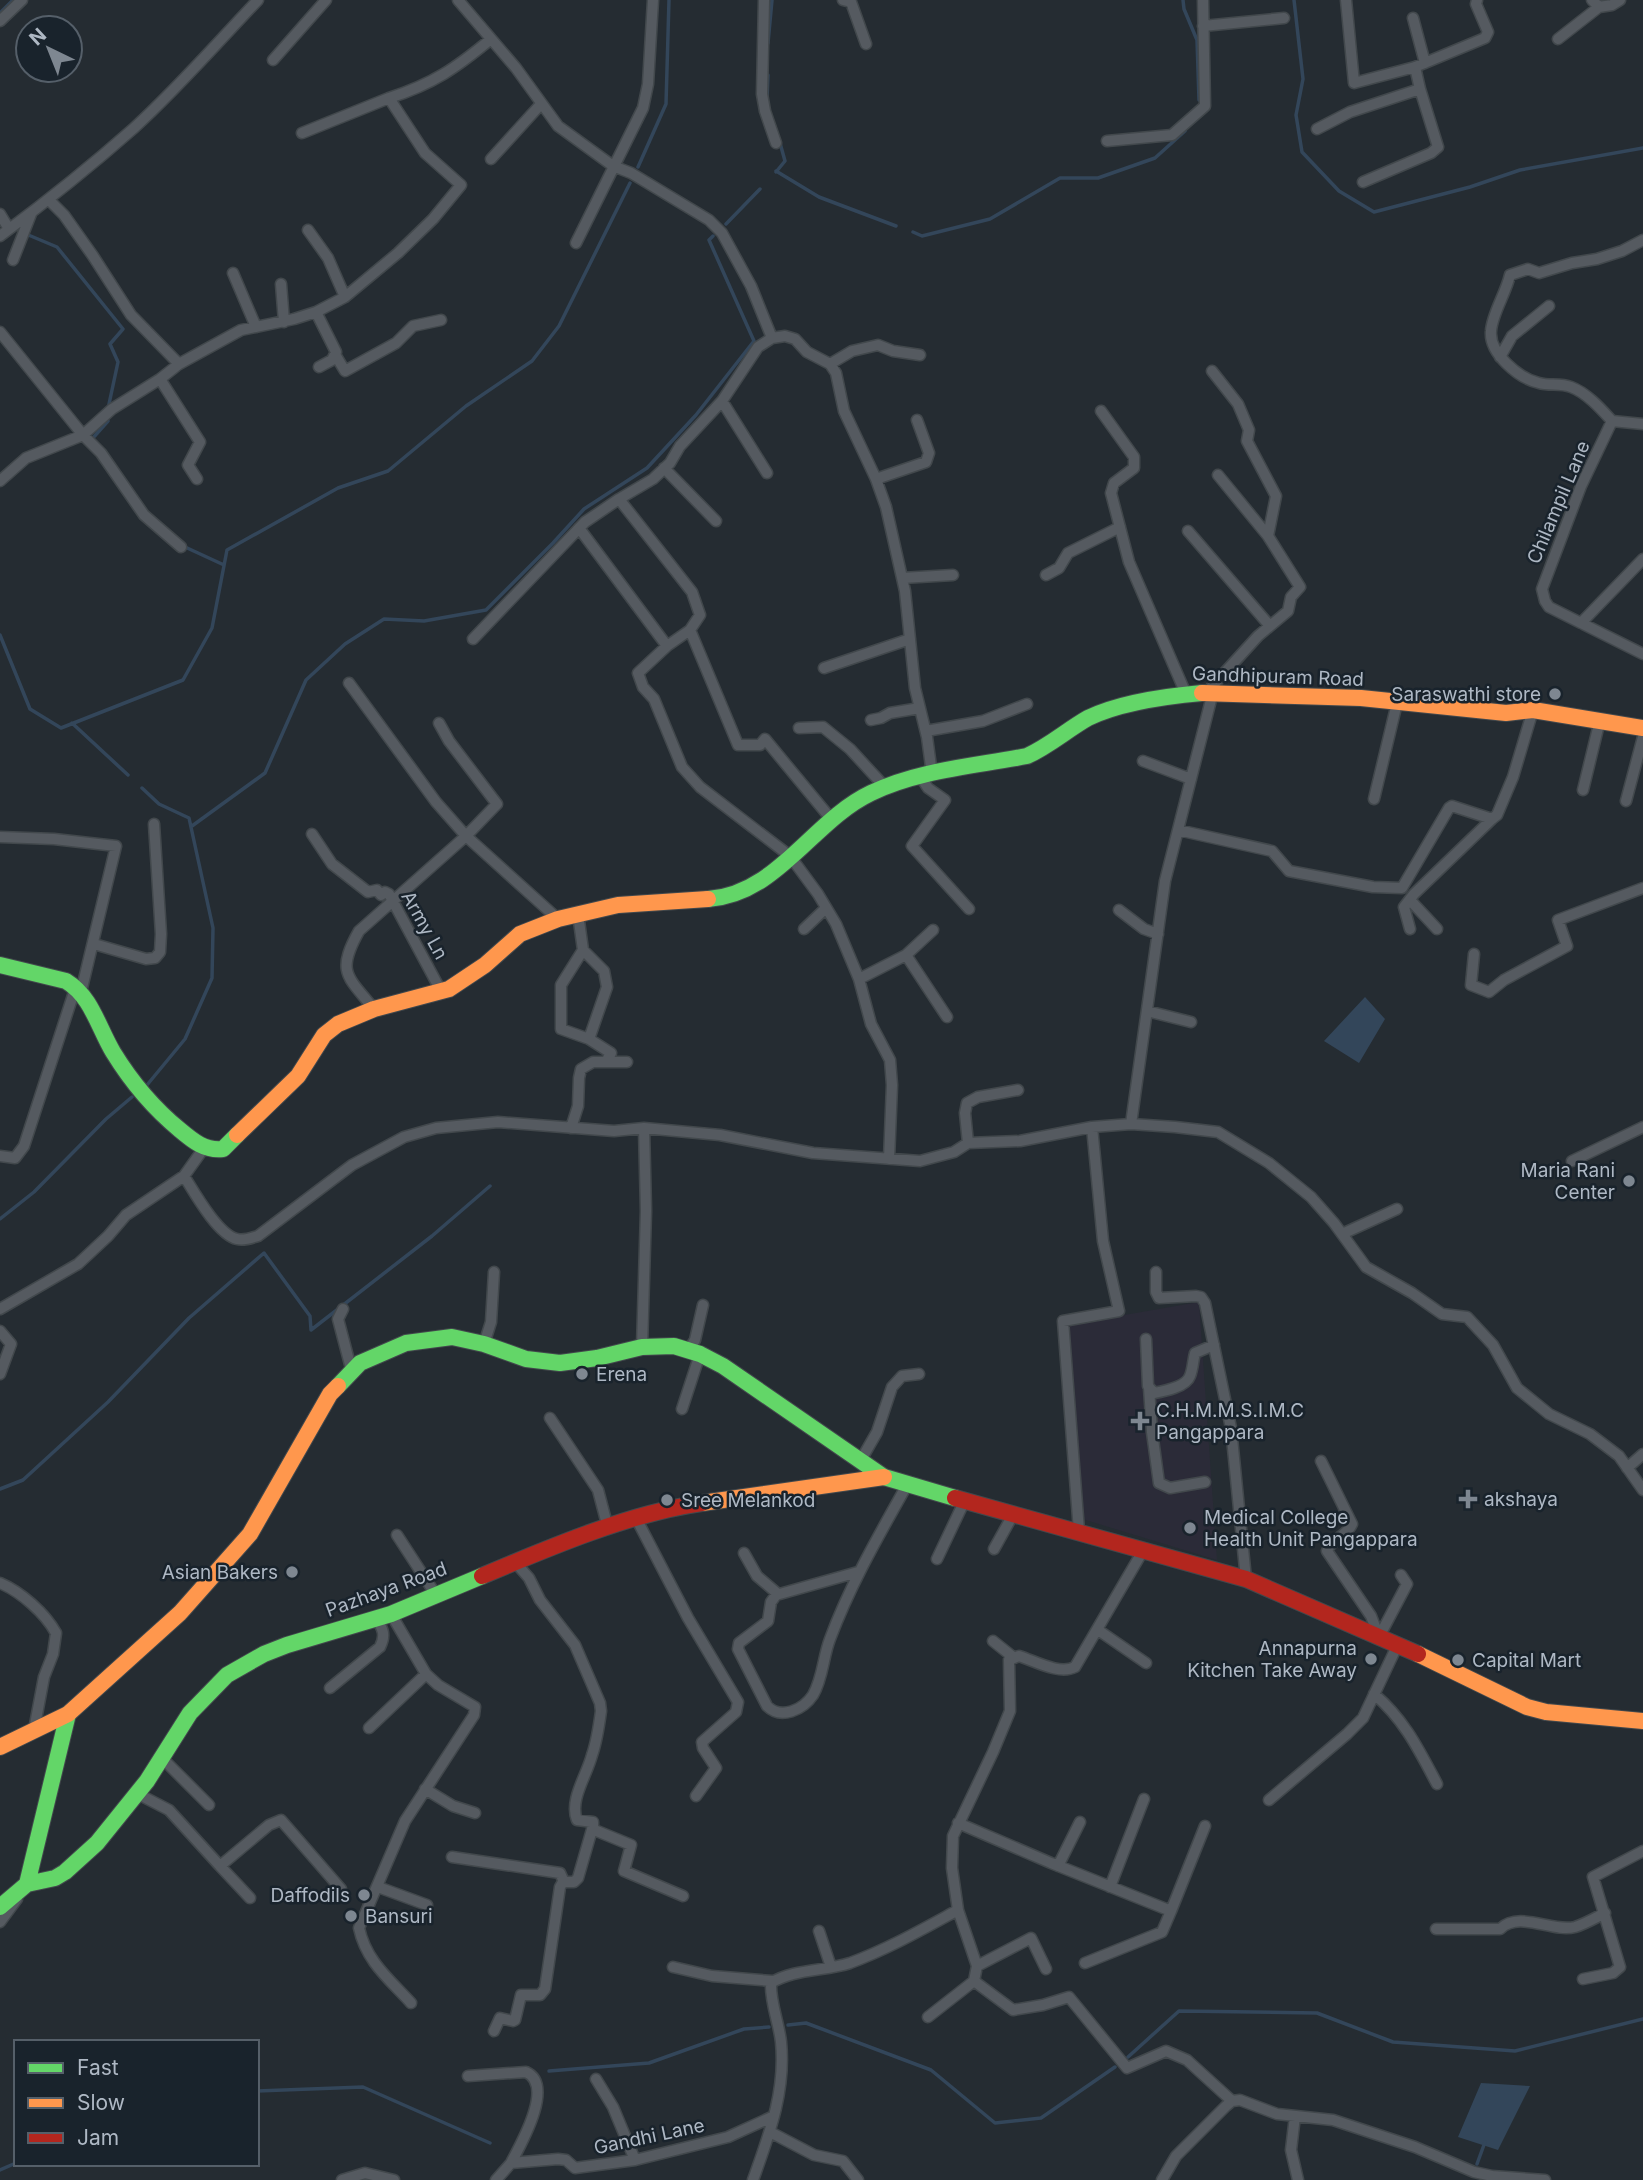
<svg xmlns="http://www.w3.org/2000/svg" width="1643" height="2180" viewBox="0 0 1643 2180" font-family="Inter,sans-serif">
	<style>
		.medical { fill: #2b2b38 }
		.water { fill: #33465a }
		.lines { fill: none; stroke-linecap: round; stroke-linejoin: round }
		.stream { stroke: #33465a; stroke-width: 3.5 }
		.street-casing { stroke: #42484c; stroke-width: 13 }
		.fast-casing { stroke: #42484c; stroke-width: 18 }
		.slow-casing { stroke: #42484c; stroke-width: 18 }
		.jam-casing { stroke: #42484c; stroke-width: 18 }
		.street { stroke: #555a60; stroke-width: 10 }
		.fast { stroke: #63d668; stroke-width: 16 }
		.slow { stroke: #ff974d; stroke-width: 16 }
		.jam { stroke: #b3261e; stroke-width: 16 }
		.poi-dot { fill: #7e8791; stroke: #19232c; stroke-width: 2.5 }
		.labels { text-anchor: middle; stroke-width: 5; stroke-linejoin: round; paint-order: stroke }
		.street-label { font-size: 19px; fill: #aeb8c4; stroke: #19232c }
		.poi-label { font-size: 19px; fill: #aeb8c4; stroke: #19232c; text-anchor: start }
	</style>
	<rect width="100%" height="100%" fill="#252c32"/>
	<!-- medical -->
	<path class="medical" d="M1199 1302 1217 1560 1079 1518 1067 1325Z"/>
	<!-- water -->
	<path class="water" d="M1365 997 1385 1019 1359 1063 1324 1041Z
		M1481 2083 1530 2086 1498 2150 1458 2137Z"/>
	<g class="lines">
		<!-- stream -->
		<path class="stream" d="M1183 0 1184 9 1197 40 1199 100
			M1294 0 1303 79 1296 115 1302 152 1339 191 1374 212 1470 187 1520 170 1643 148
			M0 13 13 0
			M768 43 772 0
			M767 99 768 75
			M638 167 666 104 669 0
			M776 171 819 197 896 226
			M776 172 785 161 780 143
			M726 224 760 189
			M913 232 922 236 990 219 1060 178H1098L1155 158 1185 131
			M26 234 57 247 123 329 110 344 118 362 109 404
			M93 441 92 439 108 421
			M185 547 224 565
			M0 635 30 709 61 728 183 680 212 628 227 550 338 488 388 471 466 406 532 361 559 326 630 183
			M72 723 128 775
			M142 788 159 804 189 818 213 928 212 978 185 1039 147 1085
			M192 826 265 773 306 680 345 644 384 619 424 621 486 610 553 543 584 509 647 468 696 415 754 341 709 240 713 236
			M0 1219 34 1192 106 1119 132 1097
			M0 1489 23 1480 108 1402 189 1318 264 1253 310 1316 311 1330 432 1236 490 1186
			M788 2025 806 2023 931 2070 995 2123 1041 2118 1115 2067
			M1128 2057 1179 2011 1317 2013 1393 2042 1515 2051 1643 2019
			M549 2071 649 2063 744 2029 769 2027
			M257 2091 363 2087 490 2143
			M1477 2164 1485 2142
			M0 2170 16 2163"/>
		<!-- street casing -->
		<g class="street-casing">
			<path id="street" d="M458 0 516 68 558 126 613 166 631 173 709 220 722 233 751 286 772 338 785 336 795 339 807 352 830 364 836 373 844 411 876 479 886 507 905 591 915 688 927 737 932 774
				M764 0 762 94 765 111 776 143
				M843 0 851 2 866 44
				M1346 0 1354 83 1415 67 1485 38 1488 32 1476 4 1477 0
				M1592 0 1599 7 1612 5 1620 0
				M1413 18 1425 63
				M0 21 22 0
				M1203 26 1284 18
				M1558 39 1599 7
				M273 60 326 0
				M1317 129 1350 112 1420 89 1415 67
				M302 133 389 98
				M1107 141 1172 135 1205 106 1203 0
				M491 159 541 104
				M1363 182 1431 153 1438 147 1420 89
				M49 200 64 215 93 256 131 315 179 364
				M0 214 9 229
				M308 230 328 258 345 297
				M0 236C46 202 91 166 134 128 178 88 217 43 258 0
				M576 243 643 108 648 84 653 0
				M13 260 31 214
				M233 273 256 327
				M281 284 284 322
				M316 312 336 352 332 360 319 367
				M0 332 83 435 101 453 144 515 181 547
				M336 356 345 371 396 343 413 326 441 320
				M1500 357 1512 336 1549 306
				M830 364 852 351 878 345 893 351 920 355
				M160 379 200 442 188 465 197 479
				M722 401 767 473
				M1101 411 1134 457V468L1114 483 1111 493 1129 562 1186 694
				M1612 421C1601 409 1587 393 1571 387 1560 383 1549 386 1539 383 1518 378 1489 353 1491 331 1492 314 1506 293 1510 275L1528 269 1539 273 1572 263 1597 259 1622 251 1643 240
				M1643 424 1612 421 1581 486 1542 589 1545 601 1549 607 1643 654
				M664 468 716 521
				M1218 475 1268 536
				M876 479 926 462 929 453 917 420
				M0 481 26 458 83 435 112 409 160 379 179 364 241 330 294 319 316 312 345 297 398 253 433 219 461 185 425 153 389 98C433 84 456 68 491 39
				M579 528 667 646 690 630 700 615 692 592 619 499
				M1188 531 1270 626
				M1046 575 1059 568 1068 553 1120 527
				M902 578 953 575
				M1581 623 1643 559
				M690 630 738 745H760L765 739 832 820
				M473 639 585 522 619 499 653 479 670 463 680 446 722 401 758 347 772 338
				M667 646 638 673 643 687 654 699 682 767 700 787 790 856 818 894 836 924 859 979 871 1024 890 1060 892 1085 889 1159
				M824 668 910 639
				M349 683 436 802 466 836 558 919
				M1207 692 1258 636 1288 611 1291 597 1300 587 1268 536 1276 496 1247 441 1249 430 1238 404 1212 371
				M871 720 881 718 890 713 920 708
				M799 728 823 727 850 749 885 787
				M926 731 983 721 1027 704
				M1143 761 1191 779
				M920 776 928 788 945 800 912 846 969 909
				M1583 790 1600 720
				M1374 799 1397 703
				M1626 801 1643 737
				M1178 830 1272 851 1289 871 1373 887 1402 888 1449 808 1452 806 1492 819 1497 815 1513 777 1533 710
				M312 834 332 864 368 892 377 890 381 895 385 892 389 894 441 991
				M0 837 54 839 116 846 81 992
				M1410 900 1437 929
				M1119 910 1144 929 1158 934
				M578 914 583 950 561 985V1029L589 1039 611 1053 606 1062
				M804 929 826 908
				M1410 929 1404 907 1414 894 1492 819
				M94 944 146 959 155 958 160 952 161 934 154 824
				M583 950 604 971 607 987 589 1039
				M1474 954 1471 985 1489 992 1504 980 1567 946 1558 920 1643 888
				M906 955 947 1017
				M859 979 906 955 933 930
				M374 1009C347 976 336 972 359 931L466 836 497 804 449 741 439 723
				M1147 1011 1191 1022
				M1131 1124 1165 881 1213 692
				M571 1128 578 1106 579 1078 581 1069 593 1062H627
				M968 1143 965 1113 967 1103 978 1097 1018 1090
				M0 1156 15 1158 24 1146 76 986
				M1572 1161 1643 1127
				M184 1176C194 1192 218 1235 237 1239 244 1241 251 1238 258 1236L352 1165 404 1137 436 1128 498 1122 614 1131 644 1128 720 1135 813 1153 920 1161 954 1152 968 1143 1020 1141 1092 1127 1131 1124 1175 1127 1218 1132 1269 1163 1311 1197 1334 1223 1366 1267 1412 1293 1442 1314 1467 1317 1493 1345 1517 1388 1549 1414 1590 1434 1619 1456 1643 1490
				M1342 1234 1397 1209
				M1156 1272V1292L1159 1298 1196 1296 1201 1297 1205 1303 1231 1428 1246 1579
				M0 1309 78 1264 108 1236 126 1215 184 1176 204 1148
				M343 1309 338 1319 352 1372
				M0 1331 11 1344 0 1374
				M1146 1339 1148 1386 1154 1393C1165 1391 1186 1387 1190 1376 1193 1369 1193 1360 1195 1353L1214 1345
				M484 1344 491 1322 494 1272
				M642 1347 646 1211 644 1128
				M688 1351 695 1340 703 1305
				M1149 1388 1152 1432 1159 1483 1170 1488 1205 1482
				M682 1409 700 1354
				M550 1418 598 1490 608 1528
				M861 1460 877 1432 892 1387 902 1376 919 1374
				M1321 1461 1352 1524C1347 1536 1331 1539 1327 1551L1371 1616 1379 1637
				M1627 1468 1643 1454
				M636 1518 688 1618 738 1702 736 1712 702 1742 703 1748 716 1768 696 1796
				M1079 1531 1063 1321 1119 1311 1103 1241 1092 1127
				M397 1535 436 1595
				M994 1549 1014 1513
				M744 1553 757 1576 778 1594
				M937 1559 965 1500
				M858 1572 776 1595 771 1602 768 1621 739 1643 738 1649 767 1706C781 1720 803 1710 813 1695 823 1678 823 1657 830 1639 850 1585 879 1535 907 1485
				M0 1583C21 1592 45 1613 56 1633L53 1654 44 1677 34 1730
				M391 1614 426 1674 438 1685 475 1707 474 1715 405 1821 359 1928C366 1961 389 1979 411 2003
				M1098 1630 1146 1663
				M1379 1637 1407 1584 1401 1575
				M993 1641 1013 1657
				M330 1688 380 1647C386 1635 383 1629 376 1618
				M1374 1694C1404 1719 1419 1750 1437 1784
				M369 1728 426 1674
				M162 1758 209 1805
				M425 1789 453 1806 475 1813
				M138 1794 169 1810 220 1866 269 1825 281 1820 341 1889
				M1269 1800 1347 1734 1363 1718 1398 1644
				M958 1823 1051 1863 1171 1911 1205 1826
				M592 1829 631 1845 624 1871 683 1896
				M452 1857 560 1873 564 1882
				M220 1866 250 1898
				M1058 1866 1080 1822
				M378 1887 427 1905
				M1110 1887 1144 1799
				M958 1910 977 1966
				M0 1922 17 1899
				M1436 1929H1500C1520 1910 1552 1933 1575 1927 1585 1924 1595 1918 1605 1913
				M819 1931 831 1967
				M1085 1963 1162 1932 1171 1911
				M673 1967 712 1976 772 1981
				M1583 1979 1613 1973 1620 1967 1593 1877 1643 1851
				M974 1981 1013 2010 1043 2005 1069 1997 1127 2068 1166 2051 1187 2060 1232 2101
				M928 2017 974 1981 977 1966 1031 1938 1046 1969
				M494 2031 500 2018 513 2021 515 2020 521 1995H540L545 1989 560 1887 563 1882H574L578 1878 593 1826V1822L577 1820C569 1800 587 1775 592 1755 597 1741 599 1726 601 1711L600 1703 575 1645 540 1600 529 1578 515 1562
				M468 2076 526 2072C555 2085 521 2144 511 2163
				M596 2079 613 2107 635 2160
				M1295 2116 1291 2150 1298 2180
				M770 2132 814 2155 843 2161 858 2180
				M1491 2179 1492 2176 1545 2180
				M342 2180 365 2173 394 2180
				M496 2180 511 2163 558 2159 566 2160 575 2168 635 2160 728 2137 774 2116
				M753 2180C769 2135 786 2091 781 2042 779 2023 770 2002 771 1983 793 1969 826 1971 850 1963 888 1949 923 1929 958 1910L952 1868 953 1836 993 1752 1010 1711 1009 1660 1019 1656C1035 1661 1059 1675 1075 1667L1144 1549
				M1162 2180 1176 2156 1226 2106 1232 2101 1240 2100 1277 2114 1333 2120 1415 2147 1474 2172 1492 2176 1494 2180"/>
		</g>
		<!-- fast casing -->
		<g class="fast-casing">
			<path id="fast" d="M708 899C778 894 812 821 871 793 918 770 976 766 1027 756 1049 746 1067 730 1088 718 1119 703 1168 696 1202 693
				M0 965 66 981C92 997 98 1027 113 1052 132 1083 152 1107 180 1130 193 1141 205 1151 223 1149L237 1135
				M338 1386 360 1363 406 1343 452 1337 484 1344 526 1359 560 1363 597 1358 642 1347 674 1346 700 1354 723 1366 884 1477 955 1498
				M27 1884 68 1714
				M0 1907 27 1884 55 1878 65 1872 97 1843 147 1781 190 1713 227 1675 264 1654 287 1645 391 1614 482 1576"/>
		</g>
		<!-- slow casing -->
		<g class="slow-casing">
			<path id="slow" d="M1202 693 1361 698 1506 713 1533 710 1643 728
				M237 1135 298 1076 324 1035 338 1024 374 1009 449 989 485 965 520 934 558 919 618 905 708 899
				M702 1503 884 1477
				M1418 1654 1527 1707 1546 1712 1643 1721
				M0 1747 68 1714 180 1613 250 1534 330 1394 338 1386"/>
		</g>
		<!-- jam casing -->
		<g class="jam-casing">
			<path id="jam" d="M955 1498 1246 1579 1418 1654
				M482 1576C548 1548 630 1513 702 1503"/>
		</g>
		<!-- street -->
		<use href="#street" class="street"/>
		<!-- fast -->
		<use href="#fast" class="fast"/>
		<!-- slow -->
		<use href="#slow" class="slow"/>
		<!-- jam -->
		<use href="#jam" class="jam"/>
	</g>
	<!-- markers -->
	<g class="poi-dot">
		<circle cx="1555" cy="694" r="7"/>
		<circle cx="1629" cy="1181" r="7"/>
		<circle cx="582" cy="1374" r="7"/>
		<path d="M1136.5 1410.5h7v7h7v7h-7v7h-7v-7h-7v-7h7z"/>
		<path d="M1464.5 1488.5h7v7h7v7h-7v7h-7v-7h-7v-7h7z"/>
		<circle cx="667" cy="1500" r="7"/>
		<circle cx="1190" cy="1528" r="7"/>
		<circle cx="292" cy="1572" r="7"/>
		<circle cx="1371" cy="1659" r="7"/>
		<circle cx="1458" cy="1660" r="7"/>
		<circle cx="364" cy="1895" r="7"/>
		<circle cx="351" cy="1916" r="7"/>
	</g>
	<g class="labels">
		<!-- street labels -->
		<g class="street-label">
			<text transform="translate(1558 502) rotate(-67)" y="7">Chilampil Lane</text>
			<text transform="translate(1278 676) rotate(2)" y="7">Gandhipuram Road</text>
			<text transform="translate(425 925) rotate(61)" y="7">Army Ln</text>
			<text transform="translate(386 1589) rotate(-20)" y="7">Pazhaya Road</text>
			<text transform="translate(649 2136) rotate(-12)" y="7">Gandhi Lane</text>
		</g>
		<!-- poi labels -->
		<g class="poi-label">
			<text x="1541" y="701" text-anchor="end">Saraswathi store</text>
			<text x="1615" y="1177" text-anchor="end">Maria Rani<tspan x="1615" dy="22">Center</tspan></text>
			<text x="596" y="1381">Erena</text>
			<text x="1156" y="1417">C.H.M.M.S.I.M.C<tspan x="1156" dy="22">Pangappara</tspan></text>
			<text x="1484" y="1506">akshaya</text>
			<text x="681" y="1507">Sree Melankod</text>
			<text x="1204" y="1524">Medical College<tspan x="1204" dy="22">Health Unit Pangappara</tspan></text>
			<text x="278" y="1579" text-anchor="end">Asian Bakers</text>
			<text x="1357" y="1655" text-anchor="end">Annapurna<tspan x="1357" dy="22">Kitchen Take Away</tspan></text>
			<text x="1472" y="1667">Capital Mart</text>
			<text x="350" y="1902" text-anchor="end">Daffodils</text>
			<text x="365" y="1923">Bansuri</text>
		</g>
	</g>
	<!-- legend -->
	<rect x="14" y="2040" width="245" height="126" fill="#19232c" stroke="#555f69" stroke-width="2"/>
	<rect x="28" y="2063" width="35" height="10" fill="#63d668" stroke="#555f69" stroke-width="2"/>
	<text x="77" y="2075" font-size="21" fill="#aeb8c4">Fast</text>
	<rect x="28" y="2098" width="35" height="10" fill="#ff974d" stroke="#555f69" stroke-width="2"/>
	<text x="77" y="2110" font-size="21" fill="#aeb8c4">Slow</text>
	<rect x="28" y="2133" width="35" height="10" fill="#b3261e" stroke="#555f69" stroke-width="2"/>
	<text x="77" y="2145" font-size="21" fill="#aeb8c4">Jam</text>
	<!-- north arrow -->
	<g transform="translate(49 49) rotate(317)"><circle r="33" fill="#19232c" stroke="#555f69" stroke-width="2"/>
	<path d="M0-5L12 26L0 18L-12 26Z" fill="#7e8791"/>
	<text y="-10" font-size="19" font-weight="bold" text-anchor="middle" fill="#aeb8c4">N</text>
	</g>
</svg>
